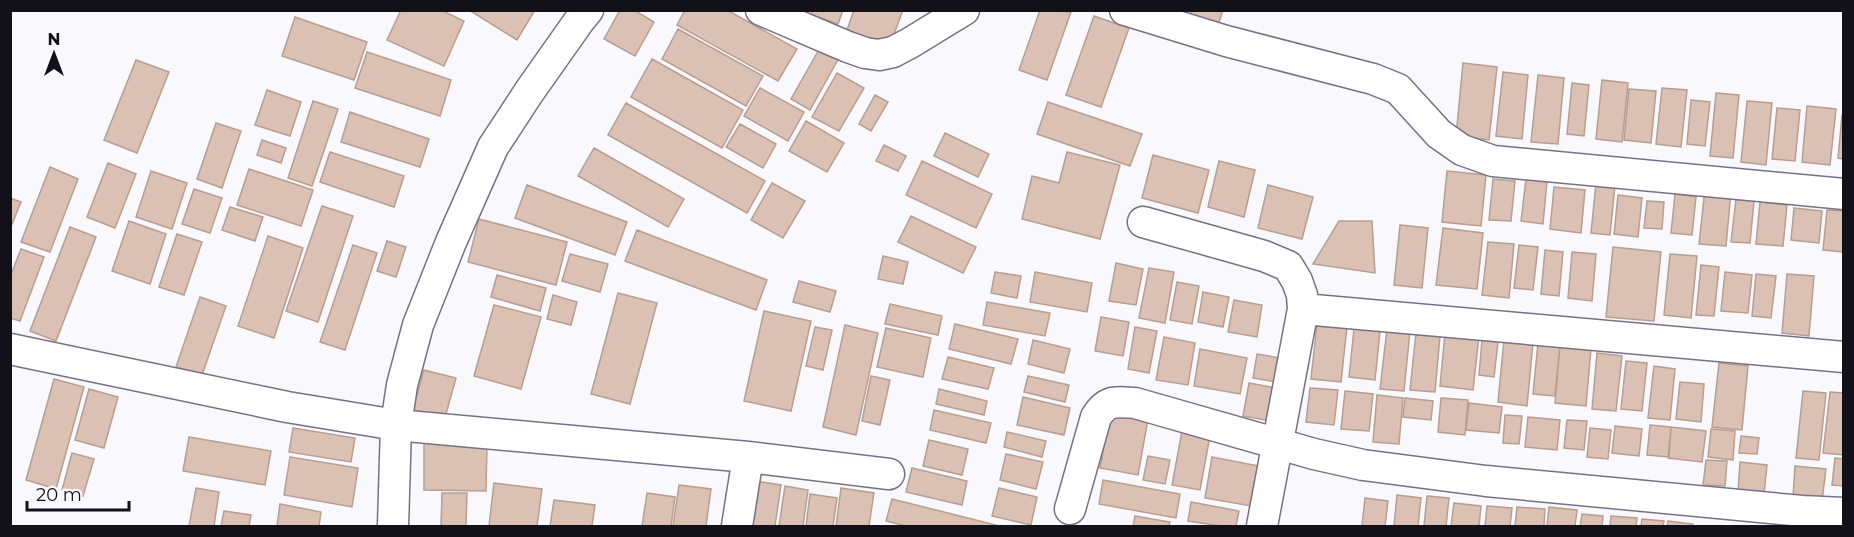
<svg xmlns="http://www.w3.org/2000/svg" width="1854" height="537" viewBox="0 0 1854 537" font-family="Montserrat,sans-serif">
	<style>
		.building { fill: #dac1b3; stroke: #b79e91; stroke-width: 1.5 }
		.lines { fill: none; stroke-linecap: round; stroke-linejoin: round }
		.street-casing { stroke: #777188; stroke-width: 33 }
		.street { stroke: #fff; stroke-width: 30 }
	</style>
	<rect width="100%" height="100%" fill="#f9f8fd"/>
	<!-- building -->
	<path class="building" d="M401 10H441L464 21 444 66 387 40Z
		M469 10H535L517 40Z
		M620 10H634L654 22 635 56 604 39Z
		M685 10H727L797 49 778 81 677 25Z
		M812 10H843L838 24 811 15Z
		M854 10H903L890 45 847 30Z
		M1040 10 1071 12 1047 80 1019 70Z
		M1192 10H1223L1218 25 1190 16Z
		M1094 16 1129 28 1101 107 1066 95Z
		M295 17 367 42 354 80 282 56Z
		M678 29 763 76 746 106 662 59Z
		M821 46 840 56 810 110 791 99Z
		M367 52 451 80 440 116 355 88Z
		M652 59 743 110 722 148 631 97Z
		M136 60 169 72 137 153 104 140Z
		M1463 63 1497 67 1489 140 1456 136Z
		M1503 72 1528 75 1522 139 1496 136Z
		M837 73 864 88 839 131 812 117Z
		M1538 75 1564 78 1558 144 1531 142Z
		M1602 80 1628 83 1622 142 1596 139Z
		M1572 83 1589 85 1584 136 1567 134Z
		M760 88 804 112 788 141 744 116Z
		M1662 88 1687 90 1681 147 1656 144Z
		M1629 89 1656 91 1651 143 1624 140Z
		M267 90 301 102 290 136 255 125Z
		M1716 93 1739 95 1733 158 1710 156Z
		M875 95 888 102 871 131 859 124Z
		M1691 100 1710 102 1705 146 1687 144Z
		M313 101 338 109 312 186 288 178Z
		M1747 101 1772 103 1766 165 1741 162Z
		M1048 102 1142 134 1130 166 1037 134Z
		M626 103 765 181 747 213 608 135Z
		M1807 106 1836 109 1830 165 1802 162Z
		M1777 108 1800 110 1795 161 1772 159Z
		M350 112 429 139 420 167 341 142Z
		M1842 115H1844V159L1838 158Z
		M806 121 844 143 827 172 789 151Z
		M216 123 241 131 222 188 197 179Z
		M740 124 776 144 763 168 726 147Z
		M945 133 989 154 978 177 934 156Z
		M262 140 286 148 281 163 257 155Z
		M884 145 906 156 898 171 876 161Z
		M594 148 684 199 668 227 578 176Z
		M330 152 404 176 394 207 320 182Z
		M1067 152 1120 165 1100 239 1022 219 1032 176 1059 183Z
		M1153 155 1209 170 1198 213 1142 198Z
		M922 161 992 194 976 228 906 195Z
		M1219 161 1255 170 1244 217 1208 207Z
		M108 163 136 174 115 228 87 217Z
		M50 167 78 179 50 252 21 242Z
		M249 169 313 190 301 226 237 205Z
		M151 171 187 183 172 229 136 217Z
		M1447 171 1486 175 1481 226 1442 222Z
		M1493 179 1515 181 1511 221 1489 220Z
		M1526 179 1547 181 1543 224 1521 221Z
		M772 183 805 201 783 238 751 220Z
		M1596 183 1615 185 1610 235 1591 233Z
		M527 185 627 222 615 255 515 218Z
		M1268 185 1313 197 1302 239 1258 228Z
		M1554 187 1585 190 1581 233 1550 229Z
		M194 189 222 198 210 233 182 224Z
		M1705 189 1731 192 1726 246 1699 244Z
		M1675 194 1696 197 1692 235 1671 233Z
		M1618 195 1642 198 1638 237 1614 234Z
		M10 198 21 202 10 229Z
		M1736 199 1754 201 1750 243 1731 242Z
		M1647 201 1664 202 1662 229 1644 228Z
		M1760 202 1787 205 1783 246 1756 244Z
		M322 206 353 216 318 322 286 311Z
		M230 207 263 217 255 241 222 230Z
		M1794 208 1822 211 1819 243 1791 240Z
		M1827 210 1844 211 1843 252 1823 250Z
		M911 216 976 247 963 273 898 242Z
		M479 219 567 242 556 285 468 262Z
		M129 221 166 234 150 284 112 271Z
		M1339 221H1372L1375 273 1313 264Z
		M1400 225 1428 228 1422 288 1394 285Z
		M70 227 96 237 56 341 30 331Z
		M1443 228 1483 233 1477 289 1436 285Z
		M637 230 767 280 756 310 625 261Z
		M177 234 202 242 184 295 159 287Z
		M268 236 303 248 274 338 238 326Z
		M387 241 406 247 396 277 377 271Z
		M1488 242 1514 244 1509 298 1482 295Z
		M353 245 377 253 345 350 320 342Z
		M1519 245 1538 247 1533 290 1514 288Z
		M1613 247 1661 252 1654 321 1606 317Z
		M21 249 44 257 20 321 10 318V277Z
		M1545 250 1563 252 1559 296 1541 294Z
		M1572 252 1596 254 1592 301 1568 298Z
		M570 254 608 264 600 292 562 281Z
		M1670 254 1697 256 1691 318 1664 315Z
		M883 256 908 262 903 284 878 279Z
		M1116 263 1143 269 1136 305 1109 301Z
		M1701 265 1719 267 1714 316 1696 315Z
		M1149 268 1174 272 1165 323 1139 318Z
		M995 272 1021 276 1017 298 991 293Z
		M1035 272 1092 283 1087 312 1030 302Z
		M1725 272 1752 275 1748 313 1721 311Z
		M1756 274 1776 276 1771 318 1752 316Z
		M1787 274 1814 276 1809 336 1782 333Z
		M497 275 546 288 540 311 491 297Z
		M799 281 836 291 830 312 793 302Z
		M1177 282 1199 286 1192 324 1170 320Z
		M1203 292 1229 297 1223 327 1198 322Z
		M618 293 657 303 630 404 591 394Z
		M553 295 577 302 571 325 547 319Z
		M200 297 226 306 202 375 176 367Z
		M1234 300 1262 305 1257 337 1228 332Z
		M987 302 1050 313 1045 336 983 325Z
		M890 304 942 316 938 335 885 324Z
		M494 305 541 317 521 389 474 376Z
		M764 311 811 321 791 411 744 401Z
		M1101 317 1129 322 1123 356 1095 351Z
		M955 324 1018 339 1011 364 949 349Z
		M1317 324 1347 327 1341 382 1311 379Z
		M845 325 878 333 856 435 823 427Z
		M815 327 832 330 823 370 806 366Z
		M1135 327 1157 331 1149 373 1128 369Z
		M886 328 931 338 923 377 877 367Z
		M1354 329 1380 331 1375 380 1349 377Z
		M1387 329 1410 331 1404 391 1380 389Z
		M1416 333 1440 336 1435 392 1410 390Z
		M1445 333 1479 336 1473 390 1440 386Z
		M1164 337 1195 343 1188 385 1156 380Z
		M1033 340 1070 349 1064 373 1028 364Z
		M1482 340 1498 342 1494 377 1479 375Z
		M1504 340 1533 343 1527 406 1498 402Z
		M1538 343 1560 345 1555 396 1533 394Z
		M1560 345 1591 349 1586 406 1555 403Z
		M1200 349 1247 358 1240 394 1194 386Z
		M1597 353 1622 356 1616 411 1592 409Z
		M1257 354 1286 359 1282 383 1253 378Z
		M948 357 994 368 988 389 942 379Z
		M1626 361 1647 363 1642 411 1621 409Z
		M1719 363 1748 366 1742 430 1712 427Z
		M1654 366 1675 369 1670 420 1648 418Z
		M424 370 456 378 444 421 412 412Z
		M871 376 890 380 880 425 862 421Z
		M1028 376 1069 385 1065 402 1024 392Z
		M54 379 84 387 56 489 26 480Z
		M1680 382 1704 384 1701 422 1676 419Z
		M1249 383 1276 388 1270 421 1243 416Z
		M1310 388 1338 390 1334 425 1306 422Z
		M89 389 118 397 104 448 75 440Z
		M939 389 987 401 984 415 936 404Z
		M1345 391 1373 394 1369 431 1341 429Z
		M1803 391 1826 393 1819 460 1796 458Z
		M1830 392 1844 393V455L1823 453Z
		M1377 395 1403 398 1399 444 1373 442Z
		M1023 397 1070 408 1064 435 1017 425Z
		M1405 398 1433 401 1431 420 1403 417Z
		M1441 398 1468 400 1465 435 1438 432Z
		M1469 403 1502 407 1499 433 1466 430Z
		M934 410 991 423 986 443 930 430Z
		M1110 412 1148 419 1138 475 1100 468Z
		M1505 415 1522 416 1519 444 1503 443Z
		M1528 417 1560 420 1557 450 1525 447Z
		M1567 420 1587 421 1584 450 1564 448Z
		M1650 425 1671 427 1669 457 1647 455Z
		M1615 426 1642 429 1639 456 1612 453Z
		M1671 427 1706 431 1702 462 1668 458Z
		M293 428 355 438 351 462 289 452Z
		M1590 428 1611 430 1608 459 1587 457Z
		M1711 429 1735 431 1733 460 1708 457Z
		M1182 431 1210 436 1200 490 1172 485Z
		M1007 432 1046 441 1042 457 1004 447Z
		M1741 436 1759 438 1757 454 1739 453Z
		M189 437 271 451 265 485 183 471Z
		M929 440 968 449 962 475 923 466Z
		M424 443 487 444 486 491 424 490Z
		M72 453 94 459 83 496 62 490Z
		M1006 454 1043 462 1036 489 1000 480Z
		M1148 456 1170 460 1165 484 1143 480Z
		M290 457 358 468 352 507 284 495Z
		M1212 457 1264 467 1257 507 1205 498Z
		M1835 458 1844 459V486L1832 485Z
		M1706 460 1727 461 1725 486 1703 485Z
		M1740 462 1767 465 1764 494 1738 492Z
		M1795 466 1826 469 1822 501 1793 498Z
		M912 468 967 481 962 505 906 492Z
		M1103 480 1180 494 1176 518 1099 504Z
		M755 481 781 485 775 526H748Z
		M494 483 542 489 537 526H489Z
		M679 485 711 489 706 526H673Z
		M785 486 808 490 803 526H779Z
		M196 488 219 492 214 526H189Z
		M841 488 874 493 869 526H836Z
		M999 488 1037 497 1031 525 992 516Z
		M442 493H467L466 526H441Z
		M647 493 675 497 671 526H642Z
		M810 494 837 498 833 526H806Z
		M1397 495 1421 498 1418 526H1394Z
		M1427 496 1449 498 1446 526H1424Z
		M1365 498 1388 501 1385 526H1362Z
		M892 499 996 525V526H906L886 521Z
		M554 500 595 505 592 526H550Z
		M1191 502 1239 511 1236 526H1221L1188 521Z
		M1454 503 1481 506 1479 526H1451Z
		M280 504 321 512 319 526H277Z
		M1487 506 1512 508 1510 526H1485Z
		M1517 507 1545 509 1544 526H1515Z
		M1549 507 1577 510 1575 526H1547Z
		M224 511 251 515 249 526H221Z
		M1582 514 1603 516 1602 526H1580Z
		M1135 516 1170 522 1169 526H1133Z
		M1611 516 1637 518 1636 526H1610Z
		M1642 519 1664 521 1663 526H1641Z
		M1668 521 1693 524 1692 526H1667Z"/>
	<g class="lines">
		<!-- street casing -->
		<g class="street-casing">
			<path id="street" d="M761 10 848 47 865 53 879 55 893 52 910 43 964 10
				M1125 10 1226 41 1373 79 1398 89 1439 134 1462 150 1493 161 1844 194
				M1143 222 1264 256 1288 266 1297 281 1302 295 1303 309 1262 526
				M1303 309 1844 357
				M10 349 287 407 396 425 748 457 889 474
				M1070 509 1096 417C1107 399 1116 402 1135 403L1314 454 1363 465 1486 481 1802 511 1844 513
				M393 526 396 425 402 385 418 325 451 242 493 147 529 92 579 21 588 10
				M737 526 748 457"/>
		</g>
		<!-- street -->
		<use href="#street" class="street"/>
	</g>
	<!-- border -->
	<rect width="1854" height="537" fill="none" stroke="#121019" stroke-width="24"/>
	<!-- north arrow -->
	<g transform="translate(54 54)" stroke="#f9f8fd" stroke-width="4.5" paint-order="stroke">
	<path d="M0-4.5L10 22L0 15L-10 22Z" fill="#121019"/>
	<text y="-9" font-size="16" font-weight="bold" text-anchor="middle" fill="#121019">N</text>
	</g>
	<!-- scale -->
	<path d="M27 501v9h102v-9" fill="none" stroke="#121019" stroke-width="3"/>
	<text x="36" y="501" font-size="18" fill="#121019" stroke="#f9f8fd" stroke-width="4.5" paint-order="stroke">20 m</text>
</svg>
